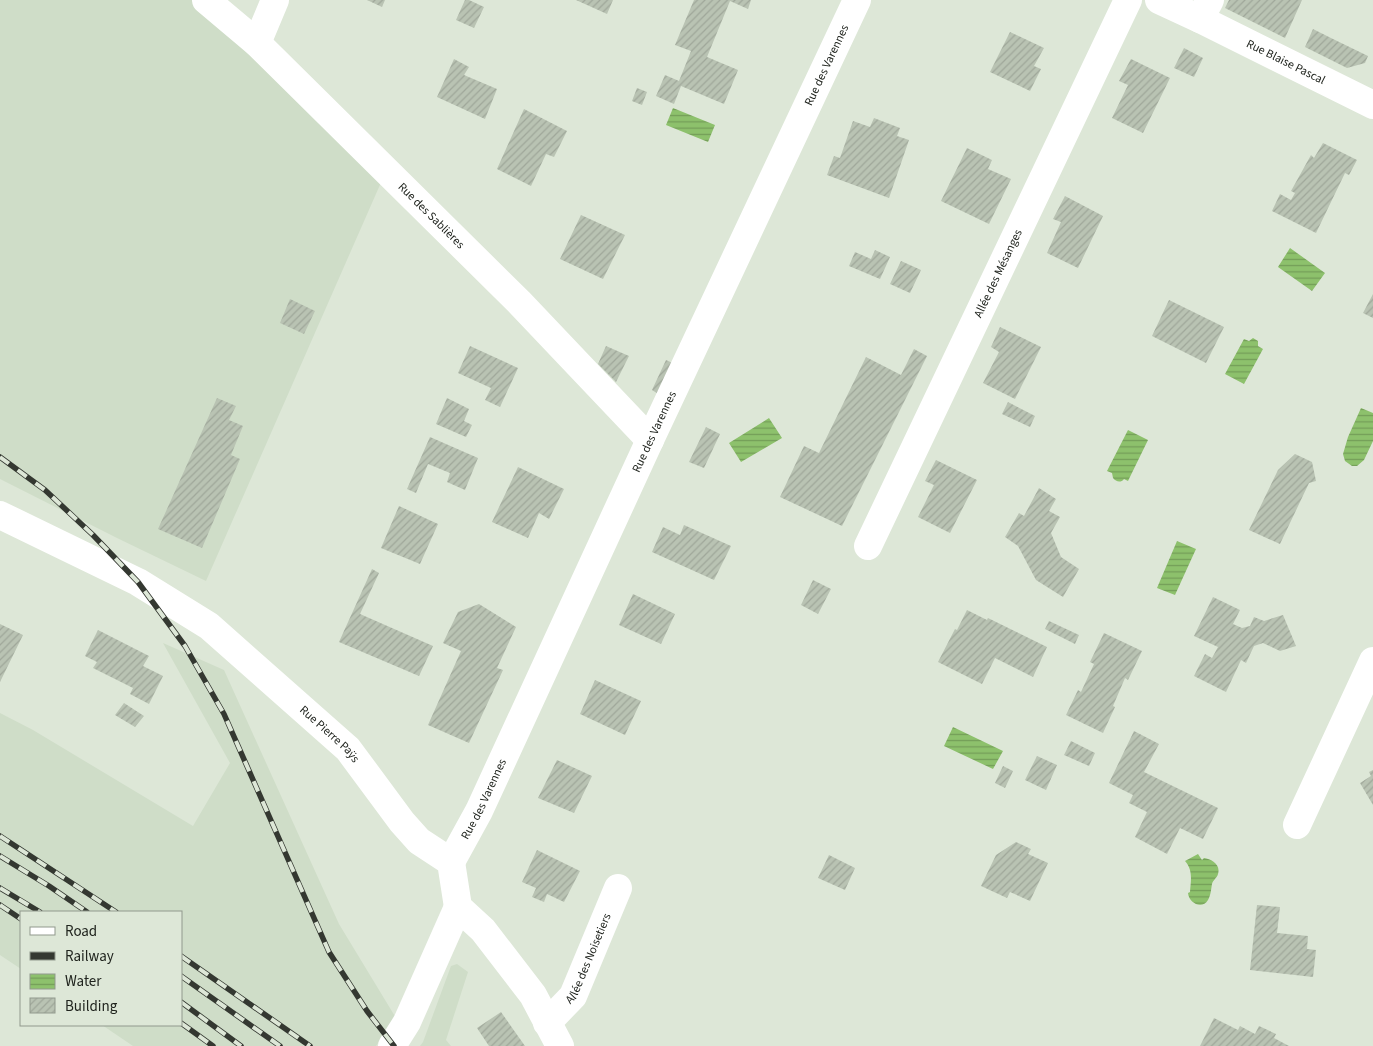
<svg xmlns="http://www.w3.org/2000/svg" width="1373" height="1046" viewBox="0 0 1373 1046" font-family="'Source Sans 3',sans-serif">
	<style>
		.built { fill: #cfddc8 }
		.water { fill: url(#water-rules) }
		.building { fill: url(#building-hatch) }
		.lines { fill: none; stroke-linecap: round; stroke-linejoin: round }
		.minor { stroke: #fff; stroke-width: 28 }
		.rail-casing { stroke: #343831; stroke-width: 5.5 }
		.rail { stroke: #dde7d7; stroke-width: 4; stroke-dasharray: 11; stroke-linecap: butt }
		.labels { text-anchor: middle; stroke-width: 4; stroke-linejoin: round; paint-order: stroke }
		.street-label { font-size: 12px; fill: #20241e; stroke: #dde7d7 }
	</style>
	<defs>
		<pattern id="water-rules" width="6" height="5" patternUnits="userSpaceOnUse" patternTransform="scale(1.25)"><rect width="6" height="5" fill="#8dc16c"/><path d="M0 2.5h6" fill="none" stroke="#739d58"/></pattern>
		<pattern id="building-hatch" width="6" height="6" patternUnits="userSpaceOnUse" patternTransform="scale(1.25)"><rect width="6" height="6" fill="#b9c3b3"/><path d="M-1 1l2-2M0 6l6-6M5 7l2-2" fill="none" stroke="#9fa79a"/></pattern>
	</defs>
	<rect width="100%" height="100%" fill="#dde7d7"/>
	<!-- built -->
	<path class="built" d="M0 0H223L390 162 206 581 117 538 0 479Z
		M163 643 224 670 339 924 396 1018 376 1046H133L102 1025H181V912H21V969L0 955V713L33 730 193 826 230 763Z
		M457 964 468 972 446 1040 451 1046H420L423 1042 451 966Z"/>
	<!-- water -->
	<path class="water" d="M673 108 715 125 708 142 666 125Z
		M1290 248 1325 273 1312 291 1278 267Z
		M1253 338 1258 341V346L1263 349 1244 384 1225 374 1244 339 1249 341Z
		M1361 408 1373 413V441L1364 460 1357 466H1352L1345 461 1343 454 1348 437Z
		M769 418 782 438 741 462 729 443Z
		M1128 430 1148 440 1128 481 1124 479C1121 483 1116 482 1113 478L1112 473 1107 471Z
		M1177 541 1196 549 1175 595 1157 588Z
		M953 727 1003 751 993 769 944 746Z
		M1198 854 1202 860 1204 858C1211 859 1221 864 1218 874 1217 878 1213 880 1212 884 1211 889 1211 895 1208 900 1202 910 1189 903 1188 893L1190 892C1191 880 1193 870 1185 861Z"/>
	<!-- building -->
	<path class="building" d="M367 0H385L382 7Z
		M465 0H469L484 7 474 28 456 20Z
		M576 0H613L607 14Z
		M694 0H751L748 9 730 1 707 57 738 70 724 104 681 86 674 104 656 96 665 75 679 81 691 51 675 45Z
		M1229 0H1302L1285 38 1225 8Z
		M1313 29 1333 39 1368 56 1365 63 1347 68 1305 47Z
		M1010 32 1044 48 1034 66 1041 69 1030 91 990 72Z
		M1184 48 1203 58 1194 77 1174 68Z
		M454 59 469 67 464 75 497 89 485 119 437 97Z
		M1131 59 1170 78 1143 133 1112 118 1128 85 1119 81Z
		M637 88 647 92 642 105 632 101Z
		M524 109 567 131 554 157 546 154 531 186 497 169Z
		M874 118 900 128 897 136 909 140 889 198 827 175 834 156 840 158 853 121 870 127Z
		M1323 143 1357 160 1349 175 1345 173 1316 233 1272 211 1280 194 1291 200 1295 193 1291 191 1311 155 1314 158Z
		M967 148 992 160 988 169 1011 179 989 224 941 201Z
		M1065 196 1103 216 1078 268 1047 253 1061 222 1053 219Z
		M581 215 625 235 603 279 560 259Z
		M875 250 890 257 880 279 849 266 855 252 871 259Z
		M901 261 921 270 910 293 890 284Z
		M1373 294V318L1363 313Z
		M290 299 315 311 304 334 280 323Z
		M1169 300 1224 327 1206 363 1152 336Z
		M1000 327 1041 347 1015 399 983 383 999 352 991 347Z
		M470 346 518 368 500 407 485 400 491 388 458 373Z
		M606 346 629 356 616 382 598 364Z
		M914 349 927 356 842 526 780 497 804 446 819 453 866 357 901 375Z
		M666 360 677 365 663 397 652 390Z
		M217 398 236 406 229 420 243 426 231 455 240 459 202 548 158 529Z
		M447 398 469 409 464 421 472 425 466 437 436 424Z
		M1008 402 1035 416 1030 427 1002 414Z
		M706 427 720 434 704 468 689 462Z
		M430 437 478 458 465 490 447 482 450 473 428 464 416 493 407 489Z
		M1295 454 1312 462 1316 481 1309 483 1280 544 1249 530 1278 470Z
		M936 460 977 480 950 533 918 517 934 485 925 481Z
		M518 467 564 489 549 519 539 513 528 538 492 522Z
		M1039 488 1056 499 1049 511 1060 517 1051 533 1061 557 1079 569 1063 597 1036 580 1018 546 1005 537 1019 513 1024 516Z
		M399 506 438 524 420 564 381 548Z
		M684 525 731 546 714 580 652 552 663 527 680 535Z
		M372 569 379 573 360 614 433 646 419 676 339 642Z
		M813 580 831 589 818 614 801 605Z
		M633 594 675 614 661 644 619 625Z
		M1213 597 1240 610 1233 624 1242 628 1250 626 1254 617 1264 621 1283 615 1296 646 1280 651 1263 643 1254 646 1246 663 1241 660 1226 692 1194 676 1205 654 1212 658 1218 647 1194 636Z
		M479 604 516 627 497 668 503 670 469 743 428 725 461 651 443 643 458 612Z
		M967 610 987 620 988 618 1047 647 1033 677 995 658 982 684 938 662 955 629 957 630Z
		M1049 621 1079 635 1075 644 1045 629Z
		M0 624 23 635 0 682Z
		M98 630 149 656 143 666 163 676 149 704 130 694 133 688 93 668 97 662 85 656Z
		M1104 633 1142 651 1128 680 1125 678 1113 706 1115 707 1103 733 1066 715 1078 690 1081 692 1094 664 1090 662Z
		M595 680 641 701 625 735 580 714Z
		M124 703 144 716 135 727 115 715Z
		M1134 731 1159 744 1144 772 1218 808 1203 839 1180 828 1167 854 1135 837 1147 812 1129 803 1133 795 1109 783Z
		M1071 741 1095 753 1089 766 1064 755Z
		M1037 756 1057 765 1046 790 1025 780Z
		M557 760 592 776 574 813 538 798Z
		M1003 766 1013 771 1005 788 995 783Z
		M1373 770V805L1360 783 1371 776 1369 772Z
		M1016 842 1031 849 1028 854 1048 863 1030 901 1010 892 1007 898 981 886 996 855Z
		M537 850 580 871 564 902 547 894 544 902 532 897 536 888 522 882Z
		M829 855 855 868 845 890 818 878Z
		M1257 905 1280 907 1277 933 1308 936 1307 949 1316 950 1313 977 1250 970Z
		M501 1012 525 1046H489L477 1028Z
		M1214 1018 1238 1030 1240 1026 1255 1034 1259 1026 1276 1034 1274 1038 1289 1046H1200Z"/>
	<g class="lines">
		<!-- minor -->
		<g class="minor">
			<path id="s1" d="M206 0 257 43 519 302 650 440"/>
			<path d="M1159 0 1200 19 1210 0"/>
			<path id="s2" d="M1200 19 1373 105"/>
			<path d="M257 43 275 0"/>
			<path id="s3" d="M0 515 138 582 209 626 348 749 402 822 419 841 451 862 458 907 483 930 533 995 560 1046"/>
			<path id="s4" d="M868 546 1128 0"/>
			<path d="M1297 825 1373 661"/>
			<path id="s5" d="M451 862 479 811 650 440 857 0"/>
			<path id="s6" d="M547 1023 573 996 618 888"/>
			<path d="M392 1046 407 1022 458 907"/>
		</g>
		<!-- rail casing -->
		<g class="rail-casing">
			<path id="rail" d="M0 457 45 490 93 535 138 582 185 646 224 714 329 952 367 1011 394 1046
				M0 836 116 912
				M0 856 49 886 87 912
				M0 888 40 912
				M0 905 21 919
				M181 956 310 1046
				M181 976 280 1046
				M181 1002 241 1046
				M181 1023 213 1046"/>
		</g>
		<!-- rail -->
		<use href="#rail" class="rail"/>
	</g>
	<g class="labels">
		<!-- street labels -->
		<g class="street-label">
			<text dy="4" stroke="none"><textPath href="#s2" startOffset="96">Rue Blaise Pascal</textPath></text>
			<text dy="4" stroke="none"><textPath href="#s5" startOffset="881">Rue des Varennes</textPath></text>
			<text dy="4" stroke="none"><textPath href="#s1" startOffset="312">Rue des Sablières</textPath></text>
			<text dy="4" stroke="none"><textPath href="#s4" startOffset="302">Allée des Mésanges</textPath></text>
			<text dy="4" stroke="none"><textPath href="#s5" startOffset="476">Rue des Varennes</textPath></text>
			<text dy="4" stroke="none"><textPath href="#s3" startOffset="399">Rue Pierre Paÿs</textPath></text>
			<text dy="4" stroke="none"><textPath href="#s5" startOffset="71">Rue des Varennes</textPath></text>
			<text dy="4" stroke="none"><textPath href="#s6" startOffset="78">Allée des Noisetiers</textPath></text>
		</g>
	</g>
	<!-- legend -->
	<rect x="20" y="911" width="162" height="115" fill="#dde7d7" stroke="#91998d"/>
	<rect x="30" y="927" width="25" height="8" fill="#ffffff" stroke="#91998d"/>
	<text x="65" y="936" font-size="15" fill="#20241e">Road</text>
	<rect x="30" y="952" width="25" height="8" fill="#343831" stroke="#91998d"/>
	<text x="65" y="961" font-size="15" fill="#20241e">Railway</text>
	<rect x="30" y="974" width="25" height="15" fill="url(#water-rules)" stroke="#91998d"/>
	<text x="65" y="986" font-size="15" fill="#20241e">Water</text>
	<rect x="30" y="998" width="25" height="15" fill="url(#building-hatch)" stroke="#91998d"/>
	<text x="65" y="1011" font-size="15" fill="#20241e">Building</text>
</svg>
